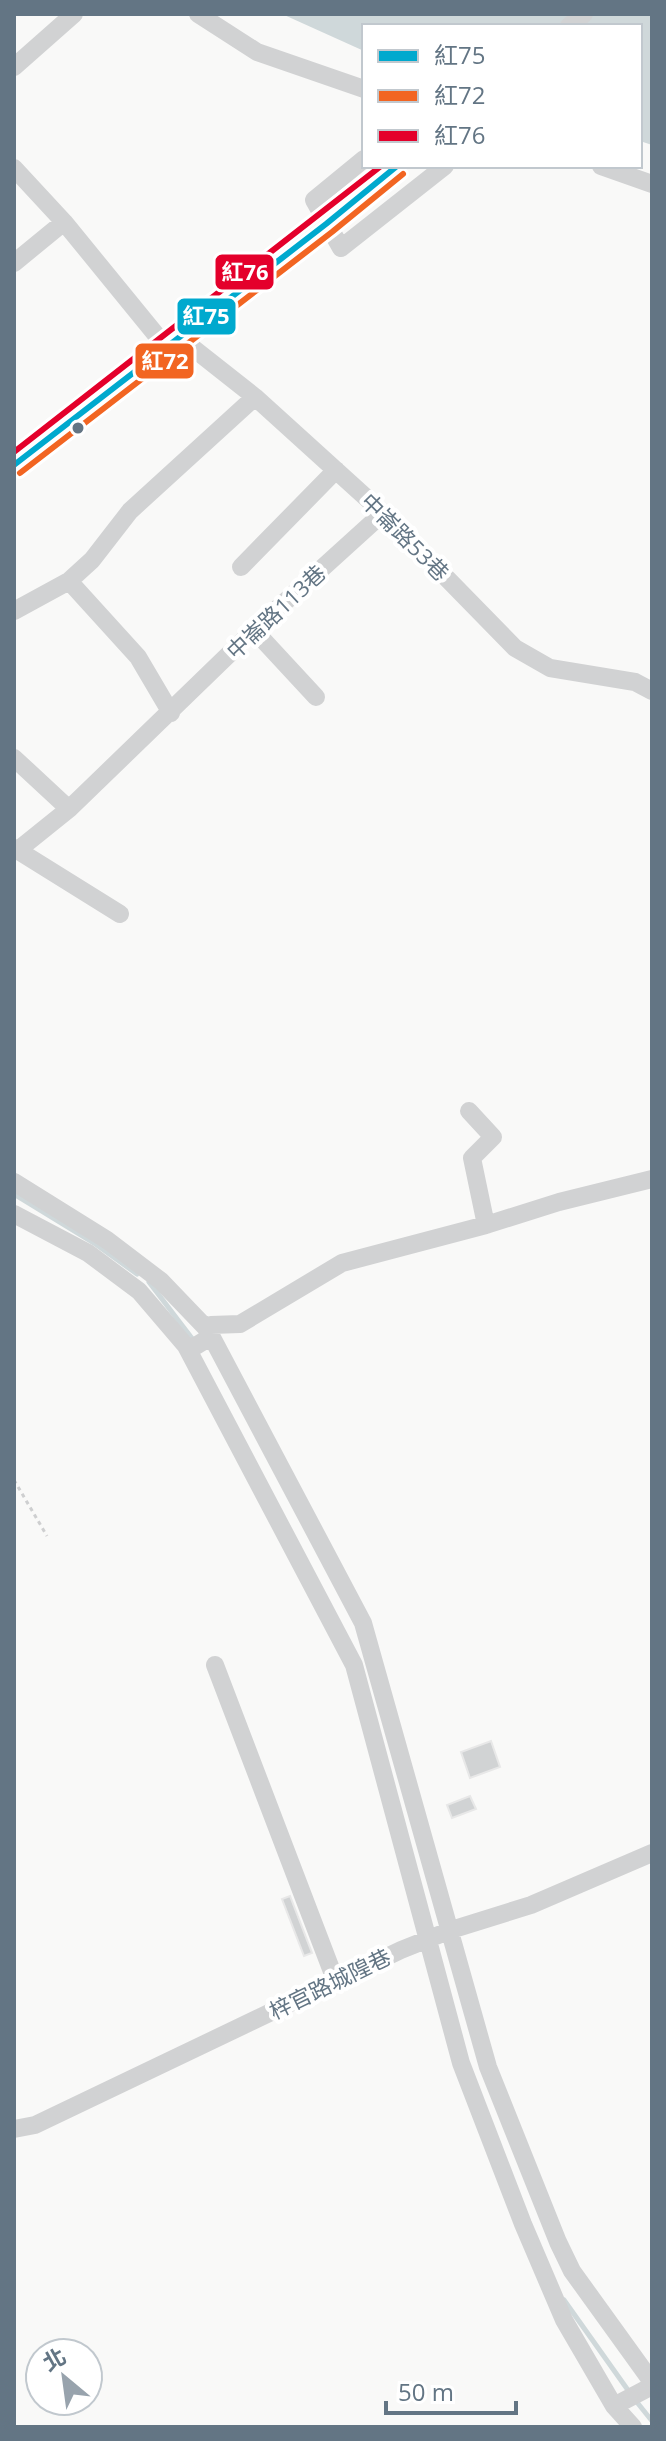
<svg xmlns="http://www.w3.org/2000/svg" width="666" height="2441" viewBox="0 0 666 2441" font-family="'Open Sans','Noto Sans TC',sans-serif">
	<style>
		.water { fill: #cfd8da }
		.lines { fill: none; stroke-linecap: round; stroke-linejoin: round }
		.stream { stroke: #cfd8da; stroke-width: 5 }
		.building { fill: #d1d3d4; stroke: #e8e8e8; stroke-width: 2 }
		.path { stroke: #cecfd0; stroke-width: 3; stroke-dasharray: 4 4; stroke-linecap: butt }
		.minor { stroke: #d1d2d3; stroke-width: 18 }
		.bus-1-casing { stroke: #fff; stroke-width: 12 }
		.bus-2-casing { stroke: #fff; stroke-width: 12 }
		.bus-3-casing { stroke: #fff; stroke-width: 12 }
		.bus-1 { stroke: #00a9ce; stroke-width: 6 }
		.bus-2 { stroke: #f26522; stroke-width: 6 }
		.bus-3 { stroke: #e4002b; stroke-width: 6 }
		.bus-dot { fill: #637584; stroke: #fff; stroke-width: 3 }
		.labels { text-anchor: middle; stroke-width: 8; stroke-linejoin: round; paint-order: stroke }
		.street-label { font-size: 22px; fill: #637584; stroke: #fff }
		.line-badge { stroke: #fff; stroke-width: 3 }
		.badge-label { font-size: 22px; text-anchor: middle; font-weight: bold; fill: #fff }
	</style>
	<rect width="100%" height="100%" fill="#f9f9f8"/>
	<!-- water -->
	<path class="water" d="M282 14H652V145L640 141V26H364V51Z"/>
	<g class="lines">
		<!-- stream -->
		<path class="stream" d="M14 1194 94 1243 137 1274
			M149 1282 194 1341
			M564 2300 630 2393
			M636 2401 652 2421"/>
	</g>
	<!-- building -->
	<path class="building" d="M491 1741 500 1767 470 1778 461 1752Z
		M470 1796 476 1809 452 1818 447 1805Z
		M290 1896 312 1953 304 1956 282 1899Z"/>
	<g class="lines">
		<!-- path -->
		<path class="path" d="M14 1480 47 1536"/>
		<!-- minor -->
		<path class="minor" d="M198 14 257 52 364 89
			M569 26 584 14
			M14 67 74 14
			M364 159 314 200 341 248 445 166
			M601 166 652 184
			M14 168 64 222 166 347
			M14 263 64 222
			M179 337 255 397 383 513 515 648 550 668 635 682 652 691
			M14 465 326 224 397 166
			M241 567 336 470
			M69 581 138 657 171 713
			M14 611 69 581 92 560 130 511 255 397
			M254 630 316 697
			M14 758 69 809
			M14 848 120 914
			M18 850 69 809 254 630 383 513
			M469 1111 493 1137 472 1158 486 1225
			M14 1182 107 1240 161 1281 208 1330 363 1623 488 2067 558 2242 572 2271 652 2382
			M14 1214 88 1253 139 1291 186 1346 354 1665 461 2063 523 2224 564 2320 614 2406 633 2427
			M186 1346 194 1347 207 1339 211 1325 240 1324 342 1263 486 1225 559 1202 652 1179
			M215 1665 336 1982
			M14 2129 35 2125 401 1950 451 1930 531 1905 652 1853
			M614 2406 652 2386"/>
		<!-- bus-1 casing -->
		<g class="bus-1-casing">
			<path id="bus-1" d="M14 465 326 224 397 166"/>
		</g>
		<!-- bus-2 casing -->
		<g class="bus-2-casing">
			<path id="bus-2" d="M20 473 332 232 403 174"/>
		</g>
		<!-- bus-3 casing -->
		<g class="bus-3-casing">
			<path id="bus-3" d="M14 452 381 166"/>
		</g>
		<!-- bus-1 -->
		<use href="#bus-1" class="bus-1"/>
		<!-- bus-2 -->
		<use href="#bus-2" class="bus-2"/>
		<!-- bus-3 -->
		<use href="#bus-3" class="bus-3"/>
	</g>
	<!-- markers -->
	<circle class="bus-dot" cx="78" cy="428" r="7"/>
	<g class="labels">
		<!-- street labels -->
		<g class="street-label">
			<text transform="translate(405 537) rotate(45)" y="8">中崙路53巷</text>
			<text transform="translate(276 612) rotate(-43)" y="8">中崙路113巷</text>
			<text transform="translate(330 1984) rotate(-26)" y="8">梓官路城隍巷</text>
		</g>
	</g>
	<g class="line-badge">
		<rect x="214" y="253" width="61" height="38" rx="8" fill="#e4002b"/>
		<rect x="176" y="297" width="61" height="39" rx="8" fill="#00a9ce"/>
		<rect x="134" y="342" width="61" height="38" rx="8" fill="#f26522"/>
	</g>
	<g class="badge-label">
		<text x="245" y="280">紅76</text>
		<text x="206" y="324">紅75</text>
		<text x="165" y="369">紅72</text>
	</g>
	<!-- border -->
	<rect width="666" height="2441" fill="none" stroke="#637584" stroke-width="32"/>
	<!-- legend -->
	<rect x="362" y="24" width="280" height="144" fill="#ffffff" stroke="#c1c8ce" stroke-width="2"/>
	<rect x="378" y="50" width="40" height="12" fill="#00a9ce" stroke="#c1c8ce" stroke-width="2"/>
	<text x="434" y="64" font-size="24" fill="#637584">紅75</text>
	<rect x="378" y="90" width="40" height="12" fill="#f26522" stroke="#c1c8ce" stroke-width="2"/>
	<text x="434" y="104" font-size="24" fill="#637584">紅72</text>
	<rect x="378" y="130" width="40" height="12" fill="#e4002b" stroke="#c1c8ce" stroke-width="2"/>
	<text x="434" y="144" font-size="24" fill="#637584">紅76</text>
	<!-- north arrow -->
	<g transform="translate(64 2377) rotate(331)"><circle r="38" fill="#ffffff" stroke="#c1c8ce" stroke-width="2"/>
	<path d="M0-6L14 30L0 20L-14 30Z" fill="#98a3ad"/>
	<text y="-12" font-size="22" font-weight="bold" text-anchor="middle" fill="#637584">北</text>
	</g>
	<!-- scale -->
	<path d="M386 2401v12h130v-12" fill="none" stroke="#637584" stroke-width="4"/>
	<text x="398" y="2401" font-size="24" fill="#637584" stroke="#ffffff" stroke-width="6" paint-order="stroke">50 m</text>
</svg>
